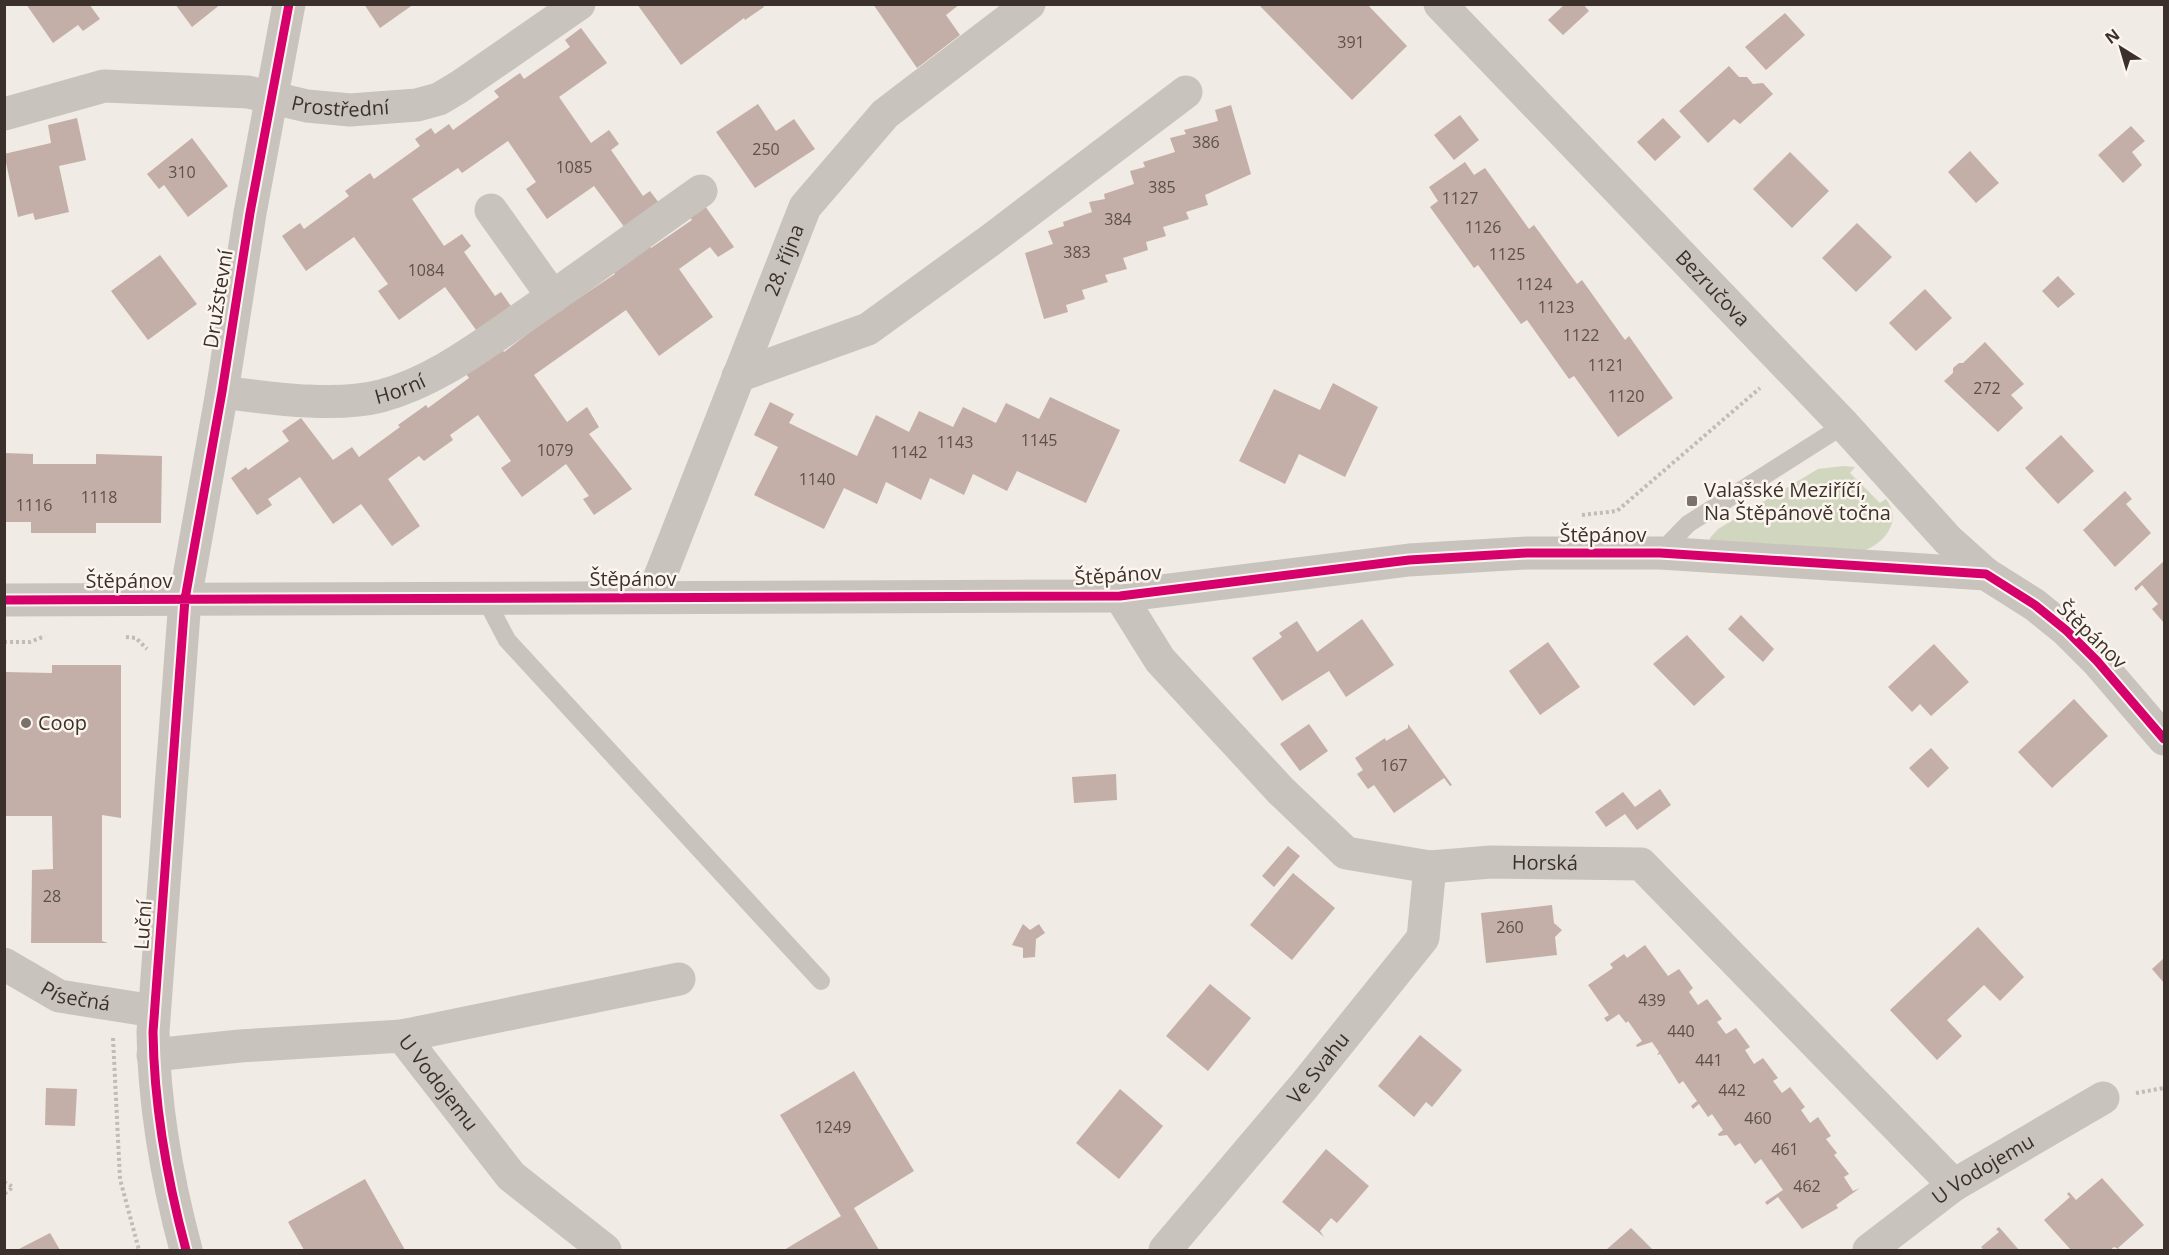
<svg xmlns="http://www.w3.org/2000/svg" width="2169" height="1255" viewBox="0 0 2169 1255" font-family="'Open Sans',sans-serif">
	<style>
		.green { fill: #d1d6bf }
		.building { fill: #c3afa7 }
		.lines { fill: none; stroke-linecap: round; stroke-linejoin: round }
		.path { stroke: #c2bbb6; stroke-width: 4; stroke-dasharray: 3 3; stroke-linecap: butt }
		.lane { stroke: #c9c3be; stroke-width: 18 }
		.street { stroke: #c9c3be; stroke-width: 33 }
		.cycleway-casing { stroke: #fbf5ee; stroke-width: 13 }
		.cycleway { stroke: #d6006c; stroke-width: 9 }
		.poi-dot { fill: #7a716c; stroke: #fbf5ee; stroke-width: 2 }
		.labels { text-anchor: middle; stroke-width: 5; stroke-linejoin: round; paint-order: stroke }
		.number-label { font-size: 16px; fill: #5d504a }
		.street-label { font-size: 20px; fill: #3b302b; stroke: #fbf5ee }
		.poi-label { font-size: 20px; fill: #3b302b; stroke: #fbf5ee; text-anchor: start }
	</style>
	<rect width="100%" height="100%" fill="#f0ebe5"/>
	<!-- green -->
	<path class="green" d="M1843 466 1855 467 1850 473 1880 503 1886 499C1904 522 1882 547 1859 552L1710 545V538L1718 529 1818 469Z"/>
	<!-- building -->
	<path class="building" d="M26 4H89L100 19 83 31 78 25 53 43Z
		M175 4H221L192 27Z
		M364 4H414L380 28Z
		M637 4H762L764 7 745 20 744 18 681 65Z
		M873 4H960L946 15 960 35 917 68Z
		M1258 4H1367L1407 46 1352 100Z
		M1565 4H1583L1589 11 1563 35 1548 20Z
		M1785 13 1805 35 1766 70 1745 47Z
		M581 28 607 63 559 97 591 143 609 130 619 144 611 150 643 196 650 191 659 203 625 228 594 186 547 219 526 189 536 182 508 141 462 173 458 168 412 199 444 246 462 234 471 246 464 252 495 296 501 292 513 309 479 334 445 287 399 320 378 291 388 284 354 237 306 271 282 236 300 223 304 229 349 196 345 191 370 173 374 179 420 146 415 139 431 128 435 134 449 124 453 130 499 97 494 91 520 73 524 79 570 47 565 40Z
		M1729 66 1739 77H1747L1753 84 1763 83 1773 94 1740 124 1734 119 1708 143 1679 111Z
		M758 104 776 131 794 119 815 149 755 188 716 132Z
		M1231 105 1251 174 1205 195 1208 205 1186 212 1189 219 1163 227 1166 236 1146 242 1148 250 1123 258 1127 269 1105 275 1108 282 1082 290 1085 299 1066 305 1068 312 1044 319 1025 253 1053 244 1048 231 1064 226 1063 222 1092 212 1089 202 1105 199 1104 194 1134 184 1130 171 1145 167 1143 162 1175 152 1170 138 1186 134 1184 130 1218 121 1215 110Z
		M1460 115 1479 140 1454 160 1434 135Z
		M77 118 86 160 59 166 69 212 35 220 33 213 18 217 4 154 51 143 48 125Z
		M1663 118 1681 137 1655 161 1637 142Z
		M2131 126 2145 141 2132 152 2142 165 2123 183 2098 155Z
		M192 138 228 186 188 217 164 185 159 189 147 174Z
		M1970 151 1999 183 1976 203 1948 172Z
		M1790 152 1829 191 1792 228 1753 189Z
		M1465 162 1474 175 1485 168 1529 229 1534 225 1577 284 1582 280 1625 340 1629 336 1673 398 1618 437 1574 376 1569 379 1527 320 1521 324 1478 265 1474 268 1430 207 1438 201 1429 187Z
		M705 206 734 247 718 257 710 247 679 269 713 317 659 356 626 310 534 375 567 422 587 407 599 427 589 434 632 489 594 515 583 499 589 496 566 464 522 497 501 468 511 461 478 415 450 435 453 440 439 450 424 461 419 456 388 479 420 526 392 546 361 504 333 524 300 477 268 499 272 505 257 515 231 478 246 467 248 470 289 441 282 431 301 418 333 460 352 447 359 457 400 427 398 425 426 405 428 408 469 378 462 368 497 344 504 352 543 322 615 274 608 264 644 239 651 248 692 220 690 217Z
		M1857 223 1892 257 1856 292 1822 258Z
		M160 255 197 304 148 340 111 291Z
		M2058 276 2075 294 2058 308 2042 291Z
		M1925 289 1952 318 1916 351 1889 323Z
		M1985 342 2024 384 2011 395 2023 408 1998 432 1944 381 1953 373V368L1959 363H1963Z
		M1333 383 1378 407 1345 477 1299 454 1285 484 1239 461 1274 389 1320 410Z
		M1050 397 1120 430 1086 503 1017 471 1007 491 973 474 964 495 930 478 921 500 886 482 877 504 844 488 824 529 754 495 778 447 754 435 770 402 794 414 789 423 857 456 876 415 909 432 919 411 953 427 963 407 996 423 1006 403 1039 419Z
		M2061 435 2094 471 2058 504 2025 468Z
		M4 453 33 454V464H96V454L162 456 161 523H96V533H31V522H4Z
		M2125 491 2132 499 2126 504 2151 533 2115 567 2083 530Z
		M2164 561V623L2152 609 2158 604 2142 585 2136 591 2134 588Z
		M1741 615 1774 649 1763 662 1728 629Z
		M1362 619 1394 665 1346 697 1329 671 1282 701 1252 658 1282 637 1279 633 1297 621 1317 652Z
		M1687 635 1725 677 1694 706 1653 664Z
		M1548 642 1580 687 1540 715 1509 671Z
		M1934 644 1969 682 1931 716 1920 704 1912 712 1888 687Z
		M52 665H121V818L102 815V941L108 943H31L32 870 53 869 52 816H4V672L52 673Z
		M2074 699 2108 736 2052 788 2018 752Z
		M1309 724 1328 751 1300 771 1280 744Z
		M1408 724 1452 785 1450 786 1444 778 1394 813 1374 785 1368 789 1357 774 1363 770 1355 758 1385 738 1386 741 1408 728Z
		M1931 748 1949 768 1928 788 1909 768Z
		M1116 774 1117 800 1074 803 1072 777Z
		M1660 789 1671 805 1637 830 1625 814 1606 827 1595 812 1623 792 1635 807Z
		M1288 846 1300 856 1274 887 1262 876Z
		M1293 873 1335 908 1292 960 1250 925Z
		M1552 905 1554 923 1562 930 1555 937 1557 955 1486 963 1481 913Z
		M1023 924 1030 930 1039 924 1045 933 1036 939 1035 957 1023 958V948L1012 945Z
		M1978 927 2024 977 2000 1001 1984 985 1947 1020 1962 1036 1937 1060 1890 1010Z
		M1645 945 1668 976 1679 969 1693 988 1689 992 1698 1005 1707 999 1722 1019 1717 1022 1726 1034 1736 1028 1750 1047 1745 1050 1754 1064 1763 1058 1778 1078 1773 1081 1782 1093 1790 1087 1805 1107 1801 1110 1810 1123 1818 1117 1831 1136 1826 1139 1837 1153 1834 1155 1849 1174 1844 1177 1853 1191 1860 1188 1836 1205 1838 1208 1802 1229 1778 1197 1767 1205 1765 1202 1783 1190 1761 1159 1755 1164 1740 1143 1735 1146 1727 1135 1719 1136 1718 1134 1723 1130 1712 1114 1708 1117 1699 1104 1693 1109 1691 1106 1697 1101 1683 1081 1679 1084 1660 1054 1657 1055 1659 1052 1652 1042 1637 1047 1636 1045 1642 1041 1628 1021 1626 1023 1619 1014 1607 1022 1604 1018 1609 1015 1588 985 1613 968 1610 964 1624 954 1627 958Z
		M2164 958V983L2152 969Z
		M1210 984 1251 1018 1208 1071 1166 1036Z
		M1420 1035 1462 1070 1432 1107 1426 1102 1414 1117 1378 1086Z
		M854 1071 914 1171 854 1208 879 1250H784L841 1216 780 1115Z
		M46 1088 77 1089 75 1126 45 1125Z
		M1120 1089 1163 1126 1119 1179 1076 1143Z
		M1326 1149 1369 1186 1337 1223 1331 1218 1320 1231 1324 1237 1282 1202Z
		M2102 1178 2144 1225 2118 1248 2121 1250 2114 1247 2110 1250H2071L2044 1220 2070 1197 2067 1194 2069 1192 2076 1200Z
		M365 1179 405 1250H304L288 1222Z
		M1999 1227 2019 1250H1984L1981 1247 1999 1232 1996 1229Z
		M1631 1228 1653 1250H1606Z
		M50 1233 60 1250H17Z"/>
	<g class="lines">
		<!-- path -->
		<path class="path" d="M1582 515 1617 511 1760 388
			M126 637 136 638 147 649
			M4 642H30L45 636
			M113 1038 120 1179 139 1250
			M2136 1093 2164 1088
			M4 1182 13 1187 4 1194"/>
		<!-- lane -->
		<path class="lane" d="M1660 553 1688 524 1844 425
			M485 598 507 640 821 981"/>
		<!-- street -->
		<g class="street">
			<path id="s1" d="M1440 4 1844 425 1948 540 1986 574"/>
			<path id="s2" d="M4 114 104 86 248 92 307 106 350 110 417 105 439 99 459 87 579 4"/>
			<path d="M491 210 553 297"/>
			<path d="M738 376 868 329 992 239 1186 92"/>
			<path id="s3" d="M222 392C269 398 335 408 381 396 433 382 475 350 519 320 580 278 640 234 701 191"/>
			<path id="s4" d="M1120 596 1160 660 1281 791 1346 853 1430 867 1491 862 1641 864 1954 1185"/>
			<path id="s5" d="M652 597 805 207 885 114 1029 4"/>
			<path d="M4 600 1120 596 1409 560 1527 553H1660L1986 574 2035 605 2067 631 2097 661 2164 739"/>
			<path id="s6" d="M4 964 59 996 154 1011"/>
			<path d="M402 1036 679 979"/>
			<path id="s7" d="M153 1055 240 1046 402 1036 511 1176 605 1250"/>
			<path d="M186 1250C167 1179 154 1106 153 1032L185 599 222 392 250 213 289 4"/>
			<path id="s8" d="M1165 1250 1304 1086 1423 938 1430 867"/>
			<path id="s9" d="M1869 1250 1954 1185 2103 1098"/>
		</g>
		<!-- cycleway casing -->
		<g class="cycleway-casing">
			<path id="cycleway" d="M4 600 1120 596 1409 560 1527 553H1660L1986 574 2035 605 2067 631 2097 661 2164 739
				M186 1250C167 1179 154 1106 153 1032L185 599 222 392 250 213 289 4"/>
		</g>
		<!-- cycleway -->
		<use href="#cycleway" class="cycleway"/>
	</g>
	<!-- markers -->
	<g class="poi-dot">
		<rect x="1686" y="495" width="12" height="12" rx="3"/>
		<circle cx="26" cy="723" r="6"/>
	</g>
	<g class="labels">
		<!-- number labels -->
		<g class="number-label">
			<text x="1351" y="48">391</text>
			<text x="1206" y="148">386</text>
			<text x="766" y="155">250</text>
			<text x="574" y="173">1085</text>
			<text x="182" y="178">310</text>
			<text x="1162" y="193">385</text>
			<text x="1460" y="204">1127</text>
			<text x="1118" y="225">384</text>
			<text x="1483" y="233">1126</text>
			<text x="1077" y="258">383</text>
			<text x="1507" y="260">1125</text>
			<text x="426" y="276">1084</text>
			<text x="1534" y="290">1124</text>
			<text x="1556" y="313">1123</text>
			<text x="1581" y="341">1122</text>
			<text x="1606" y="371">1121</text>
			<text x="1987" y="394">272</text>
			<text x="1626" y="402">1120</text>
			<text x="1039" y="446">1145</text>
			<text x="955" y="448">1143</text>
			<text x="555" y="456">1079</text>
			<text x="909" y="458">1142</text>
			<text x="817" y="485">1140</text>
			<text x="99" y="503">1118</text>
			<text x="34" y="511">1116</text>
			<text x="1394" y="771">167</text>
			<text x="52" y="902">28</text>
			<text x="1510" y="933">260</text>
			<text x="1652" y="1006">439</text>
			<text x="1681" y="1037">440</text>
			<text x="1709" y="1066">441</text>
			<text x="1732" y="1096">442</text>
			<text x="1758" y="1124">460</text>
			<text x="833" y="1133">1249</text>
			<text x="1785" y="1155">461</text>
			<text x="1807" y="1192">462</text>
		</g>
		<!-- street labels -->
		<g class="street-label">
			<text dy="7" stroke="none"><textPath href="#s2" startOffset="342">Prostřední</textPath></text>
			<text dy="7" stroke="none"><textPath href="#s5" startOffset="362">28. října</textPath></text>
			<text dy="7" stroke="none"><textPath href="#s1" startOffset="394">Bezručova</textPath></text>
			<text transform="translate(218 299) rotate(-81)" y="7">Družstevní</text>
			<text dy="7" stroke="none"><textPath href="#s3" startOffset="180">Horní</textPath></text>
			<text x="1603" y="542">Štěpánov</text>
			<text transform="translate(1118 575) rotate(-4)" y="7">Štěpánov</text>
			<text x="633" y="586">Štěpánov</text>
			<text x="129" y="588">Štěpánov</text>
			<text transform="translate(2092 635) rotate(44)" y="7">Štěpánov</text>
			<text dy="7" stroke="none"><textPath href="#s4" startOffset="544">Horská</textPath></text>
			<text transform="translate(143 925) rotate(-86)" y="7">Luční</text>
			<text dy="7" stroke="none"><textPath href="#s6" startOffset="80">Písečná</textPath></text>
			<text dy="7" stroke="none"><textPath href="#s8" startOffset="238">Ve Svahu</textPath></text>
			<text dy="7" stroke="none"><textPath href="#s7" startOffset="309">U Vodojemu</textPath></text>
			<text dy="7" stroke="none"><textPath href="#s9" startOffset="140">U Vodojemu</textPath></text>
		</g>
		<!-- poi labels -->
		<g class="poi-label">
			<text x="1704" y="497">Valašské Meziříčí,<tspan x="1704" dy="23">Na Štěpánově točna</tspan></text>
			<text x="38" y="730">Coop</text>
		</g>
	</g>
	<!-- border -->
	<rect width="2169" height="1255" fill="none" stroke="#3b302b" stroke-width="12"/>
	<!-- north arrow -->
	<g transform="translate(2121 48) rotate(323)" stroke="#fbf5ee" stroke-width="4.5" paint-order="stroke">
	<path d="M0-4.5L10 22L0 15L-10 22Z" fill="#3b302b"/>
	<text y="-9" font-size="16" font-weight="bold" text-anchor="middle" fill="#3b302b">N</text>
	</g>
</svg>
